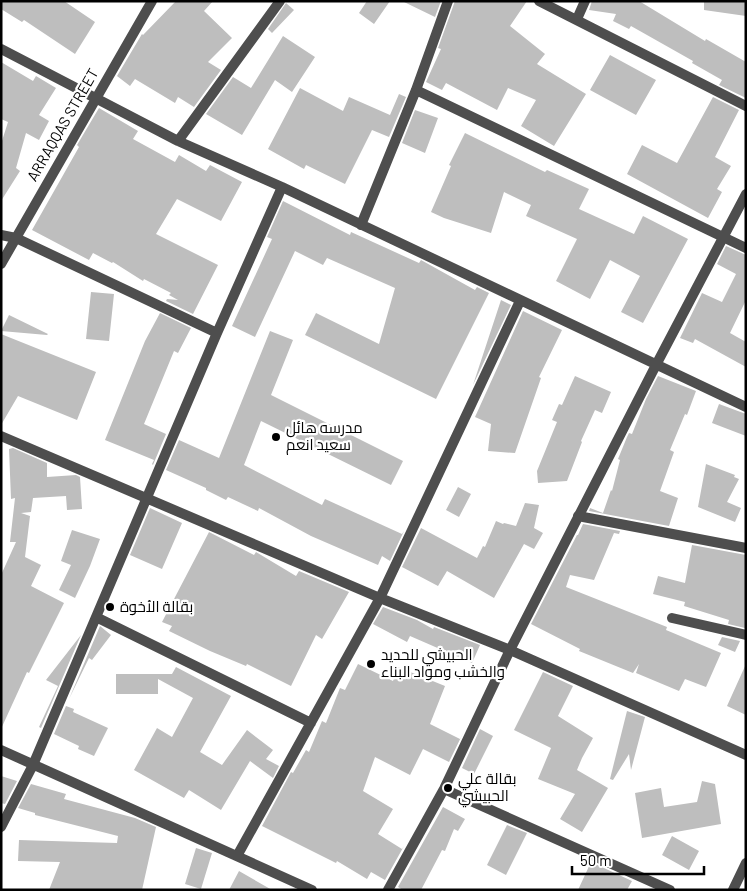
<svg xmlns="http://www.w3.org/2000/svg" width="747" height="891" viewBox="0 0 747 891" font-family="Barlow,Cairo,sans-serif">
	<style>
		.building { fill: #bebebe }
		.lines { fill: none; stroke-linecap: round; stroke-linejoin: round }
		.service { stroke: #4e4e4e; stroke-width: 10 }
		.minor { stroke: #4e4e4e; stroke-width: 10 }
		.tertiary { stroke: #4e4e4e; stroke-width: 10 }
		.poi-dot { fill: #000; stroke: #fff; stroke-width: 2 }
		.labels { text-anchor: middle; stroke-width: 4.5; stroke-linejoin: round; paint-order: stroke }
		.street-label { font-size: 15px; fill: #000; stroke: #fff }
		.poi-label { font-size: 15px; fill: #000; stroke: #fff; text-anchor: start }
	</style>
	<rect width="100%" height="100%" fill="#fff"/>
	<!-- building -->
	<path class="building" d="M1 1H64L95 22 75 54 24 20 22 22 1 9Z
		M176 1H213L204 11 232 38 208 62 221 70 194 107 178 97 175 103 135 79 130 86 117 76 142 34 143 35Z
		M367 1H390L374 24 359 13Z
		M402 1H441L435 17Z
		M455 1H527L510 26 545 54 537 64 586 94 554 146 521 126 536 100 508 88 497 110 446 83 442 90 426 82 441 49 438 48Z
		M592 1H639L705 41 706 39 746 62V98L719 85 722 80 692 63 693 61 631 26 629 29 613 21 616 14 589 10Z
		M704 1H746V16L704 10Z
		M286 3 294 10 272 33 268 29Z
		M283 36 315 57 292 92 275 80 242 135 206 114 233 77 251 88Z
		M610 55 656 80 636 115 590 90Z
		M1 62 33 81 36 76 56 88 39 115 49 121 39 140 26 133 16 168 20 171 1 201V144L8 122 1 119Z
		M300 88 343 111 349 97 390 115 399 94 406 97 389 137 372 130 345 184 306 165 304 169 268 149Z
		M713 97 739 110 715 157 731 166 717 189 722 192 708 218 627 174 642 145 677 163Z
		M99 108 138 131 133 139 175 162 179 155 206 171 210 165 242 182 221 221 177 199 156 234 218 265 193 314 166 301 167 299 178 300 169 295 171 293 144 279 143 281 113 262 112 263 93 253 89 260 32 230 79 147 77 145Z
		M415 110 438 118 425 153 402 143Z
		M465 133 545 172 547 170 589 189 579 209 634 234 643 216 688 239 643 323 621 312 640 276 610 260 590 299 556 281 577 239 526 216 531 205 504 192 491 233 444 218 431 212 451 166 449 165Z
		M283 201 350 235 351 232 419 263 421 260 475 290 477 287 489 293 436 399 305 335 316 313 379 344 395 288 327 258 323 265 295 251 255 337 232 326 272 239 267 237Z
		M726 246 746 255V300L730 333 746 342V367L695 339 693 343 680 338 702 293 722 302 736 274 717 264Z
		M91 292 114 294 109 341 86 339Z
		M501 300 511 305 473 385Z
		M523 311 562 330 539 377 541 378 515 453 488 451 491 424 475 417Z
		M160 313 191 328 178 353 174 351 144 424 166 434 153 465 152 464 154 460 105 440 145 341Z
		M9 315 48 334 47 335 1 331Z
		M270 331 293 340 271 395 403 461 391 485 261 421 244 465 322 505 325 499 402 534 404 531 390 561 382 556 378 565 311 536 259 508 258 511 228 497 226 500 206 490V488L166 470 179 440 219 458Z
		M1 334 96 372 77 420 18 396 1 425Z
		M575 376 611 392 602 413 595 410 581 441 582 442 567 481 538 483 537 471 557 422 552 420 559 404 562 405Z
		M658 376 696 391 687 415 685 414 670 450 674 452 660 491 678 498 669 526 589 511 590 508 603 513 611 490 612 491 620 460 618 459 627 437 629 433 632 434 646 399Z
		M719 404 746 414V436L712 423Z
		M13 448 47 463V477L76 475 80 477 82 509 67 510 66 496 33 498 31 512 21 513 30 516 25 557 41 565 31 586 64 603 29 673 27 672 1 729V575L16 542H10L15 498 11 499 9 449Z
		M706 464 735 475 734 477 739 479 727 502 741 508 735 522 698 507Z
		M458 487 471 494 459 517 446 510Z
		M525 503 539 505 534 528 543 533 534 549 524 544 494 598 447 571 438 586 402 567 421 528 477 558 483 546 485 547 496 521 503 524 504 523 516 526Z
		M150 508 182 523 162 569 130 555Z
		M583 524 620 531 619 534 614 533 594 580 570 575 566 587 667 627 666 630 721 653 706 687 685 679 679 691 636 673 639 664 633 673 579 651 580 649 531 624 577 535H578Z
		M72 530 100 539 90 566 75 598 59 590 71 565 61 561Z
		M209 532 254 555 256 552 296 576 299 571 349 592 322 639 316 635 291 686 247 664 246 666 210 651 169 631 172 626 162 622Z
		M692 545 746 555 745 628 728 624 729 620 684 606 685 602 653 594 658 576 685 583Z
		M383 607 417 620 433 629 434 627 480 645 472 663 410 636 407 642 373 624Z
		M100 626 111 635 92 660 89 658 69 699Z
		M81 635 41 728 39 727 58 686 46 680Z
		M722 637 740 641 735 652 718 645Z
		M358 664 393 681 398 667 445 686 430 724 460 739 465 729 449 762 423 749 410 775 375 757 363 791 393 809 378 834 402 849 404 846 385 880 371 872 367 879 337 861 336 863 262 826 291 772 293 773 306 750 309 752 322 721 326 723 340 688 345 690Z
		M746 664V715L727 706Z
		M176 667 231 696 200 752 222 765 247 730 273 750 266 759 279 766 273 778 250 761 221 810 189 790 184 798 134 770 157 728 172 737 193 698 158 679V694H116V674H172Z
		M543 672 573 686 558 716 593 738 582 758 577 770 608 788 582 832 560 819 575 794 538 779 551 748 514 730Z
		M66 706 74 709 73 712 108 728 94 756 78 749 79 746 54 734Z
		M627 711 645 717 631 770 629 754 613 780 610 779Z
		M480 729 493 736 474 774 462 768Z
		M1 776 17 781 5 804 1 803Z
		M702 781 715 784 721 824 642 838 635 793 661 788 664 807 697 802Z
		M31 784 66 794 64 799 135 818 156 827 142 890H49L60 862 18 861 19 840 117 843 118 836 35 815V813L18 808Z
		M443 807 465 819 458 831 454 829 445 851 442 850 421 890H403L398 887Z
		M507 825 527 833 506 875 487 865Z
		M672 836 699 851 689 870 662 855Z
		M196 848 212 853 201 889 185 884Z
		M591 862 632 881 627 890H578Z
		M239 871 272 890H229Z"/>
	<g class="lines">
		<!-- service -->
		<path class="service" d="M578 516 746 548
			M672 618 746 635"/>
		<!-- minor -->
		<path class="minor" d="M539 1 746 106
			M577 19 585 1
			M1 49 178 141 282 187 746 407
			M416 90 746 248
			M178 141 280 1
			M361 225 416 90 448 1
			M1 235 16 238 217 333
			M1 436 380 598 510 650 746 755
			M96 617 311 723
			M1 750 312 890
			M444 789 670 890
			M1 827 33 765 217 333 282 187
			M237 856 380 598 520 301
			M388 890 444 789 510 650 656 365 746 194
			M733 890 746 863"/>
		<!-- tertiary -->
		<path class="tertiary" d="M1 264 152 1"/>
	</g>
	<!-- markers -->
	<g class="poi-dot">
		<circle cx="276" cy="437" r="5"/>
		<circle cx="110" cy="607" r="5"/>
		<circle cx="371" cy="664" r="5"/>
		<circle cx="448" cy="788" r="5"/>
	</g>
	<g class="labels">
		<!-- street labels -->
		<g class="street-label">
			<text transform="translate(63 125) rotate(-60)" y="5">ARRAQQAS STREET</text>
		</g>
		<!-- poi labels -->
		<g class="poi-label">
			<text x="286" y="433">مدرسه هائل<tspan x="286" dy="17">سعيد انعم</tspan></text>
			<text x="120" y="612">بقالة الأخوة</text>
			<text x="381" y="660">الحبيشي للحديد<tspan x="381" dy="17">والخشب ومواد البناء</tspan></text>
			<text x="458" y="784">بقالة علي<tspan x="458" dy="17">الحبيشي</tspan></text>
		</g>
	</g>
	<!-- border -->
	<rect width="747" height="891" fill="none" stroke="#000000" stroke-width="5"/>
	<!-- scale -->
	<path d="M572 866v8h132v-8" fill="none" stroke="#000000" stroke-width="2.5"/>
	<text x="580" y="866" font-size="15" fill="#000000" stroke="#ffffff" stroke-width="4" paint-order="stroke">50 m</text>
</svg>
